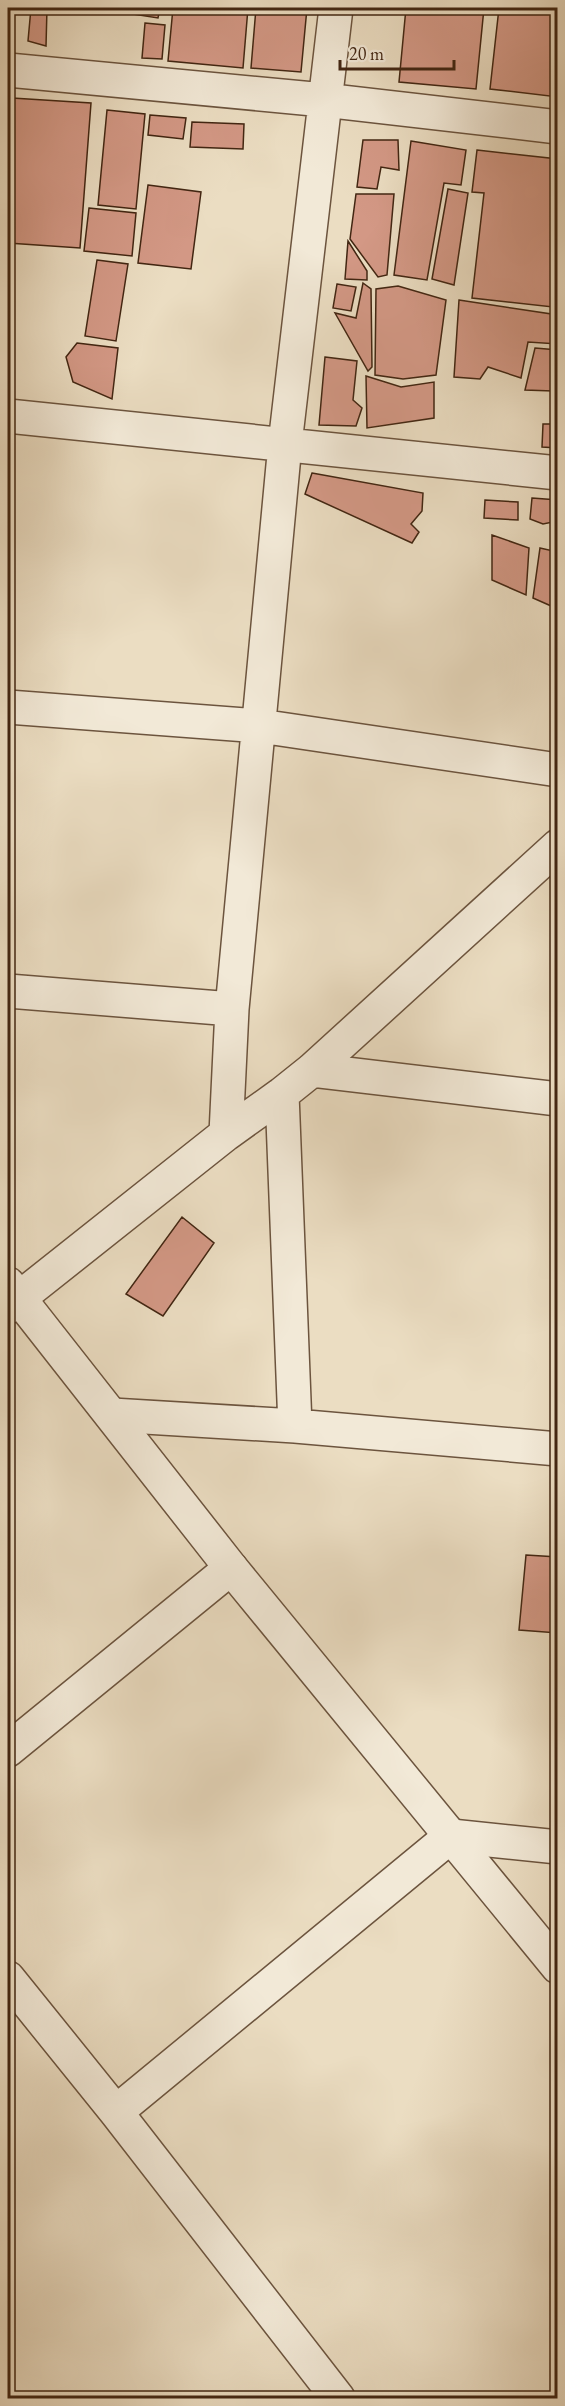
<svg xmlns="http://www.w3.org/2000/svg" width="565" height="2406" viewBox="0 0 565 2406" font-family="'EB Garamond',serif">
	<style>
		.building { fill: #d39885; stroke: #422612; stroke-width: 1.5 }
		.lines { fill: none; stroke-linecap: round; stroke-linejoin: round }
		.minor-casing { stroke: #6c543e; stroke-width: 36 }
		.tertiary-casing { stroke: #6c543e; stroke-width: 36 }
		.minor { stroke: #f2e9d7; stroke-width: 33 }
		.tertiary { stroke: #f2e9d7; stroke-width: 33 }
	</style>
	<rect width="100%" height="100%" fill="#ebddc2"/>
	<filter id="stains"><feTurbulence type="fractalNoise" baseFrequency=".00333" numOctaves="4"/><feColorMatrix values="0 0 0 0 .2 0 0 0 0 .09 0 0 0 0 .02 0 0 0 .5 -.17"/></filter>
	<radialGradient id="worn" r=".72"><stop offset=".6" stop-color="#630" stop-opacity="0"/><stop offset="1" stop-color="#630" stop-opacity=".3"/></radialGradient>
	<!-- building -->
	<path class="building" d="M31 8H47L46 46 28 41Z
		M94 8H160L158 18Z
		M173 8H248L243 68 168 61Z
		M256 8H307L301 72 251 68Z
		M406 8H484L476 89 399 82Z
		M499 8H558V97L490 89Z
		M145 23 165 25 162 59 142 58Z
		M12 98 91 103 80 248 8 243V161Z
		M107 110 145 114 136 209 98 205Z
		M150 115 186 118 183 139 148 135Z
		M192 122 244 124 243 149 190 147Z
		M363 140H398L399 170 381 167 377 189 357 187Z
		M411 141 466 150 461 185 444 183 427 280 394 275Z
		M477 150 558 159V269L553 307 472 298 484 193 472 192Z
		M148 185 201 192 191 269 138 263Z
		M448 189 468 193 454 285 432 279Z
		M356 194H394L387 275 378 277 350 239Z
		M89 208 136 213 132 256 84 251Z
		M348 241 367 271V280L345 279Z
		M97 260 128 264 116 341 85 336Z
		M363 283 371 289 372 367 368 371 335 313 356 318Z
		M337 284 356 287 351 311 333 308Z
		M398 286 446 300 436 375 403 379 375 375 376 289Z
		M459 300 558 315V344L528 342 521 378 488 367 480 379 454 377Z
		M77 343 118 348 112 399 73 382 66 357Z
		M535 348 558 350 553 391 525 390Z
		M325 357 357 361 353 400 362 408 356 426 319 425Z
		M366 376 401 387 434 382V418L367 428Z
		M543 424H558V448L542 447Z
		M312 473 423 493 422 511 411 524 419 532 412 543 305 494Z
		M532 498 558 500V521L543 524 530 519Z
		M485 500 518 502V520L484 518Z
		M492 535 529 548 526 595 492 580Z
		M540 548 558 552V609L533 598Z
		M182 1217 214 1243 163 1316 126 1294Z
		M526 1555 558 1557V1633L519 1630Z"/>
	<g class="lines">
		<!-- minor casing -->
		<g class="minor-casing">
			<path id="minor" d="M8 70 324 100 558 127
				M8 416 558 473
				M8 707 260 726 558 770
				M8 991 232 1009
				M312 1070 558 1099
				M282 1094 295 1426
				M226 1134 232 1009 285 444 336 8
				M8 1307 226 1134 282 1094 312 1070 558 846
				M112 1415 295 1426 558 1449
				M8 1750 231 1568
				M8 1978 116 2112 338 2398
				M116 2112 451 1836 558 1847"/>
		</g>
		<!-- tertiary casing -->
		<g class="tertiary-casing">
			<path id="tertiary" d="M8 1284 231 1568 558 1967"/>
		</g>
		<!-- minor -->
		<use href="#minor" class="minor"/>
		<!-- tertiary -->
		<use href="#tertiary" class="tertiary"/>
	</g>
	<!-- margin -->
	<rect width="565" height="2406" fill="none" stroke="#ebddc2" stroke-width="30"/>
	<rect x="9" y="9" width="547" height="2388" fill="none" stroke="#422612" stroke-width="3"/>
	<rect x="15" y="15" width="535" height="2376" fill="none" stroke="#422612" stroke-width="1.5"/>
	<!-- scale -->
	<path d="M340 60v9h114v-9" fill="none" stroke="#422612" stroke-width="3"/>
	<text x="349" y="60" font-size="18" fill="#422612" stroke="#f2e9d7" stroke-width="4.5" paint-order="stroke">20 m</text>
	<rect width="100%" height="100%" filter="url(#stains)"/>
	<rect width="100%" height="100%" fill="url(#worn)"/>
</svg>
